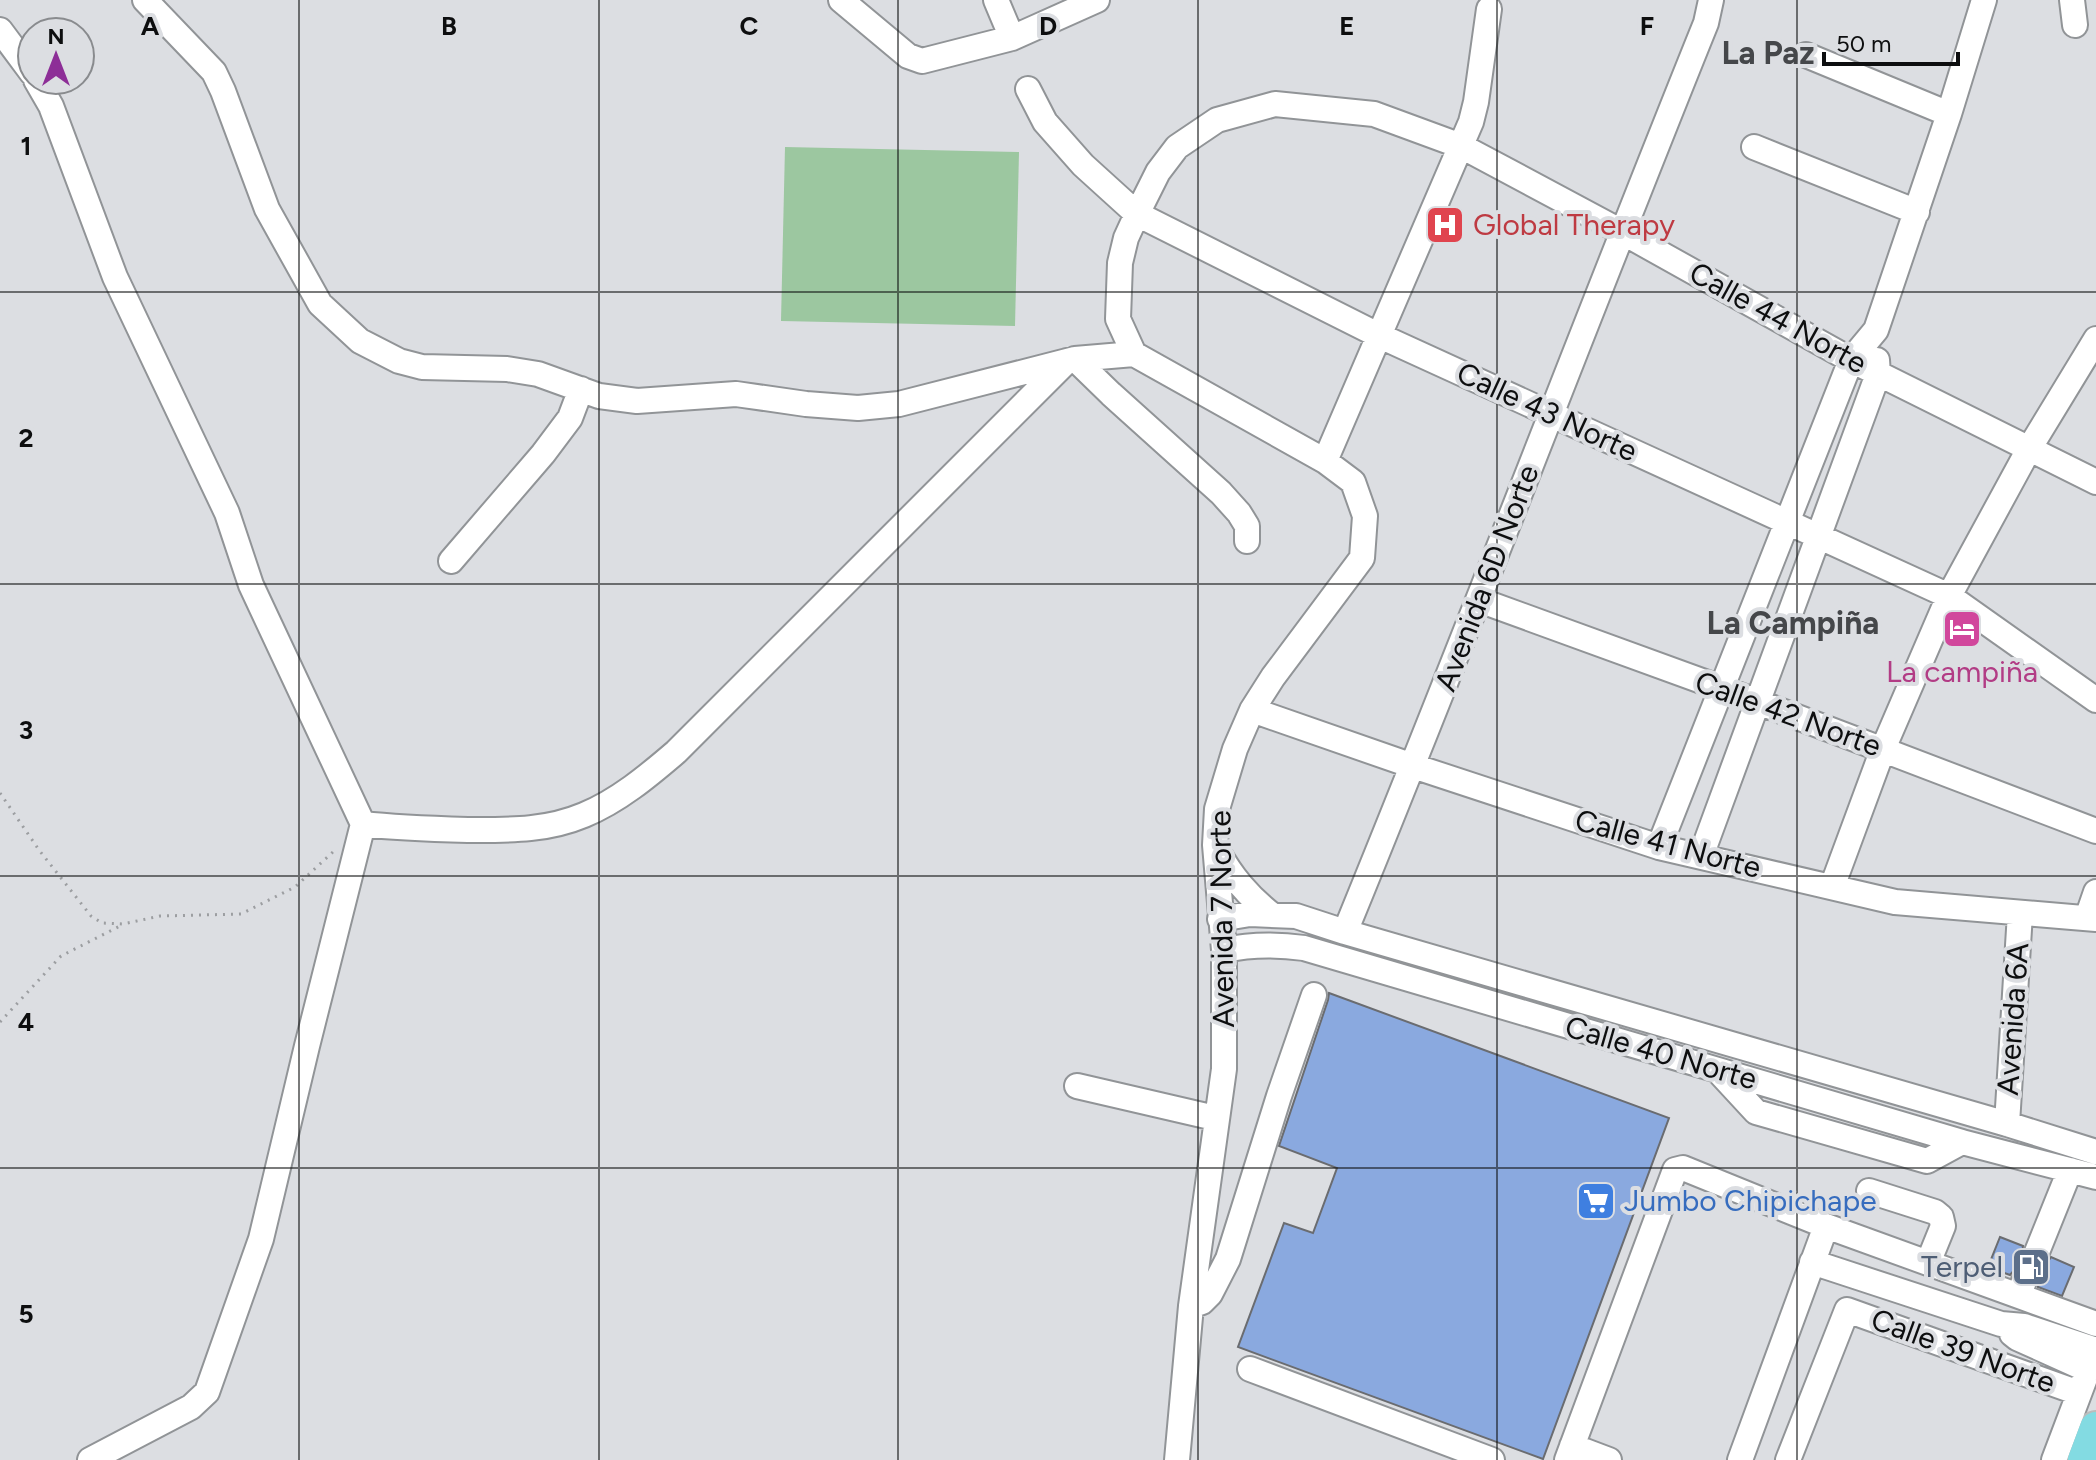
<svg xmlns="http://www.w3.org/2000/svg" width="2096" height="1460" viewBox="0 0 2096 1460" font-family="Figtree,sans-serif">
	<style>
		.green { fill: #9cc7a0 }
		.building { fill: #8aa9df; stroke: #6a6c70; stroke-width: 2 }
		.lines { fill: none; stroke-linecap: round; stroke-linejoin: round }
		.minor-casing { stroke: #919497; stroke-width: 28 }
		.major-casing { stroke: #bbbcbc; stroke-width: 36 }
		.path { stroke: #9c9ea1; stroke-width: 3; stroke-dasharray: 2 6; stroke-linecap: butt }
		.minor { stroke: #fff; stroke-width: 24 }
		.major { stroke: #83dbe2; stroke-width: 32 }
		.grid { fill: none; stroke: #0d0e0f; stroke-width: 2; stroke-opacity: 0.55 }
		.labels { text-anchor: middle; stroke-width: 8; stroke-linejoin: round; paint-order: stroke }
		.health-label { font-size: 30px; fill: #be3a42; stroke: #dcdee2; text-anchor: start }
		.street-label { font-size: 30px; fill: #0d0e0f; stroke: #dcdee2 }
		.hotel-label { font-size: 30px; fill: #b23c85; stroke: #dcdee2 }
		.shop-label { font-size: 30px; fill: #366cbe; stroke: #dcdee2; text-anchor: start }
		.service-label { font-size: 30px; fill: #4e5e75; stroke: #dcdee2; text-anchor: end }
		.neighbourhood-label { font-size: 32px; font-weight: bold; fill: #45474a; stroke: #dcdee2 }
		.grid-label { font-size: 26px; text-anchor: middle; font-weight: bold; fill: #0d0e0f; stroke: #dcdee2; stroke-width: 8; stroke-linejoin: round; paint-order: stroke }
	</style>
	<rect width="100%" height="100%" fill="#dcdee2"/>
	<!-- green -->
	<path class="green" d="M785 147 1019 152 1015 326 781 321Z"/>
	<!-- building -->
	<path class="building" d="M1329 993 1669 1118 1543 1459 1238 1347 1284 1223 1313 1233 1337 1168 1279 1146 1328 1000Z
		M2000 1237 2023 1246 2022 1255 2025 1261 2031 1266 2040 1267 2047 1263 2051 1257 2074 1267 2062 1296 2038 1287V1277L2035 1271 2029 1267H2020L2015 1269 2010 1275 1988 1267Z"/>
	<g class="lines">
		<!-- minor casing -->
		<g class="minor-casing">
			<path id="minor" d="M145 0 214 72 223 91 267 209 320 304 360 341 399 361 422 367 507 369 538 374 599 396 637 401 736 394 806 404 858 408 899 404 1075 359 1134 354
				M841 0 908 56 922 61 1012 38 1097 0
				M996 0 1012 38
				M2072 0 2075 25
				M0 30 32 73
				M1806 55 1949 114
				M36 80 51 106 115 277 227 513 251 585 363 824 307 1046 261 1239 207 1392 191 1407 90 1460
				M1028 89 1045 122 1083 165 1137 214 1380 336 1949 596 2096 700
				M1754 147 1917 212
				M1134 354 1325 461 1353 482 1365 516 1362 558 1273 677 1252 710 1235 749 1217 809 1215 845 1224 950V1069L1191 1306 1177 1460
				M1134 354 1118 319 1120 263 1126 238 1137 214 1158 172 1177 147 1217 120 1275 104 1374 114 1461 146 1622 232 1851 360 2096 482
				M1075 359 1111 394 1221 493 1239 513 1247 526V541
				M1325 461 1471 122 1476 102 1489 9
				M451 561 543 454 570 418 581 389
				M1479 600 1721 688 2096 831
				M1252 710 1413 766 1659 847 1895 902 2096 919
				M363 824C398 828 433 829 468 830 509 830 546 831 584 815 618 801 648 776 676 752L1067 361
				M1659 847 1851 360 1876 330 1949 114 1984 0
				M1217 850C1232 877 1248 896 1272 915
				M1701 856 1878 374 1877 360
				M1832 887 1883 749 1949 596 2029 449 2096 339
				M2087 918 2096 892
				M1220 919 1250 914 1296 916 1345 932 2007 1124 2096 1152
				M1345 932C1469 630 1584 325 1706 23L1711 0
				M1224 950C1252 944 1276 944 1304 948L1962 1142 2096 1177
				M1719 1072 1756 1112 1927 1161 1962 1142
				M1077 1086 1215 1118
				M2007 1124 2020 913
				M1869 1191 1935 1212 1941 1217 1943 1226 1928 1263
				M2037 1252 2070 1170
				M1812 1262 2001 1324 2024 1326 2096 1350
				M2024 1281 2019 1296 2096 1324
				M1191 1306 1202 1302 1210 1294 1228 1259 1279 1096 1314 995
				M2012 1334 2017 1338 2088 1370
				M1250 1369 1492 1460
				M1572 1446 1609 1460
				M1567 1460 1675 1170 1683 1168 1826 1226 2019 1296
				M1740 1460 1826 1226
				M1788 1460 1847 1310 2079 1393
				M2054 1460 2096 1349"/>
		</g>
		<!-- major casing -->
		<g class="major-casing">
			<path id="major" d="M2084 1460 2096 1428"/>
		</g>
		<!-- path -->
		<path class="path" d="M0 793 39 850 91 916 102 923 123 924 160 916 241 914 295 887 334 851
			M0 1022 61 956 120 926"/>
		<!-- minor -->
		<use href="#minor" class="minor"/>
		<!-- major -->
		<use href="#major" class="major"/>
	</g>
	<!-- grid -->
	<path class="grid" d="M299 0V1460M599 0V1460M898 0V1460M1198 0V1460M1497 0V1460M1797 0V1460M0 292H2096M0 584H2096M0 876H2096M0 1168H2096"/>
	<!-- icons -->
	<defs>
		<g id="hospital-square" transform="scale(2)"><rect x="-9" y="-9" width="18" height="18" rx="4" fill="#e0444e" stroke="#dcdee2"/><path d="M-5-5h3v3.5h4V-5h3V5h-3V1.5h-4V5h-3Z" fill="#fff"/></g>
		<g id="hotel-square" transform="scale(2)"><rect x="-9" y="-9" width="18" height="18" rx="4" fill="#d1479c" stroke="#dcdee2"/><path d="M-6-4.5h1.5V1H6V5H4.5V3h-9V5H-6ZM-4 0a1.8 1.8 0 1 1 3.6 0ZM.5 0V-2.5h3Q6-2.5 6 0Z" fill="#fff"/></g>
		<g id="supermarket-square" transform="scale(2)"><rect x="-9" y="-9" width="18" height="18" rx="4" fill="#3f7fe0" stroke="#dcdee2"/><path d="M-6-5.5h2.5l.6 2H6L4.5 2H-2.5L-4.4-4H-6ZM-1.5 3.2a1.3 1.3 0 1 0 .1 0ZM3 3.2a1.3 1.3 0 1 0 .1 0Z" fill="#fff"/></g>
		<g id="fuel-square" transform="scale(2)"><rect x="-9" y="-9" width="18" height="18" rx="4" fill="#5c6f8a" stroke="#dcdee2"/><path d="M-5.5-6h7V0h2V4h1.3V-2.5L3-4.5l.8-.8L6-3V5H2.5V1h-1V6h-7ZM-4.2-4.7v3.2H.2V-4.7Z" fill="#fff"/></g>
	</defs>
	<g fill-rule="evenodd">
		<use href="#hospital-square" x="1445" y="225"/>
		<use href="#hotel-square" x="1962" y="629"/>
		<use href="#supermarket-square" x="1596" y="1201"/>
		<use href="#fuel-square" x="2031" y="1267"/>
	</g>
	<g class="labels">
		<!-- health labels -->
		<g class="health-label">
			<text x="1473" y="235">Global Therapy</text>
		</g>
		<!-- street labels -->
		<g class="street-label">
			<text transform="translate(1778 318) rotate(29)" y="10">Calle 44 Norte</text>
			<text transform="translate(1547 412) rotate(25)" y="10">Calle 43 Norte</text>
			<text transform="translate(1487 578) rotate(-69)" y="10">Avenida 6D Norte</text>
			<text transform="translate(1788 714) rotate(20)" y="10">Calle 42 Norte</text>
			<text transform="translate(1668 844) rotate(15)" y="10">Calle 41 Norte</text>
			<text transform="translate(1222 919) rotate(-91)" y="10">Avenida 7 Norte</text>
			<text transform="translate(2013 1019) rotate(-86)" y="10">Avenida 6A</text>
			<text transform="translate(1661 1053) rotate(16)" y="10">Calle 40 Norte</text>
			<text transform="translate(1963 1351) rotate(20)" y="10">Calle 39 Norte</text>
		</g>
		<!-- hotel labels -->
		<g class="hotel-label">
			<text x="1962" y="682">La campiña</text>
		</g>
		<!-- shop labels -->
		<g class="shop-label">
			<text x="1624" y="1211">Jumbo Chipichape</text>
		</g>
		<!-- service labels -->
		<g class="service-label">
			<text x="2003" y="1277">Terpel</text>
		</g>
		<!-- neighbourhood labels -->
		<g class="neighbourhood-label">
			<text x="1768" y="64">La Paz</text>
			<text x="1793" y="634">La Campiña</text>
		</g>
	</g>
	<g class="grid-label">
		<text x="150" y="35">A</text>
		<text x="449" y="35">B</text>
		<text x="749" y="35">C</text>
		<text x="1048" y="35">D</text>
		<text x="1347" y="35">E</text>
		<text x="1647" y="35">F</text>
		<text x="26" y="155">1</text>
		<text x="26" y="447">2</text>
		<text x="26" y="739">3</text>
		<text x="26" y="1031">4</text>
		<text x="26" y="1323">5</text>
	</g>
	<!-- north arrow -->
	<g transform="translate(56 56)"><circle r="38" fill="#dcdee2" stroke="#898b8e" stroke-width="2"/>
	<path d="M0-6L14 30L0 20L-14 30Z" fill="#8d2e97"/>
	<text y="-12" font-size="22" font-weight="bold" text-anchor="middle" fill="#0d0e0f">N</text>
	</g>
	<!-- scale -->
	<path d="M1824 52v12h134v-12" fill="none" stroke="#0d0e0f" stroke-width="4"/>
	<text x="1836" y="52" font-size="24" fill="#0d0e0f" stroke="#dcdee2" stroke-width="6" paint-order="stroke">50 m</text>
</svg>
